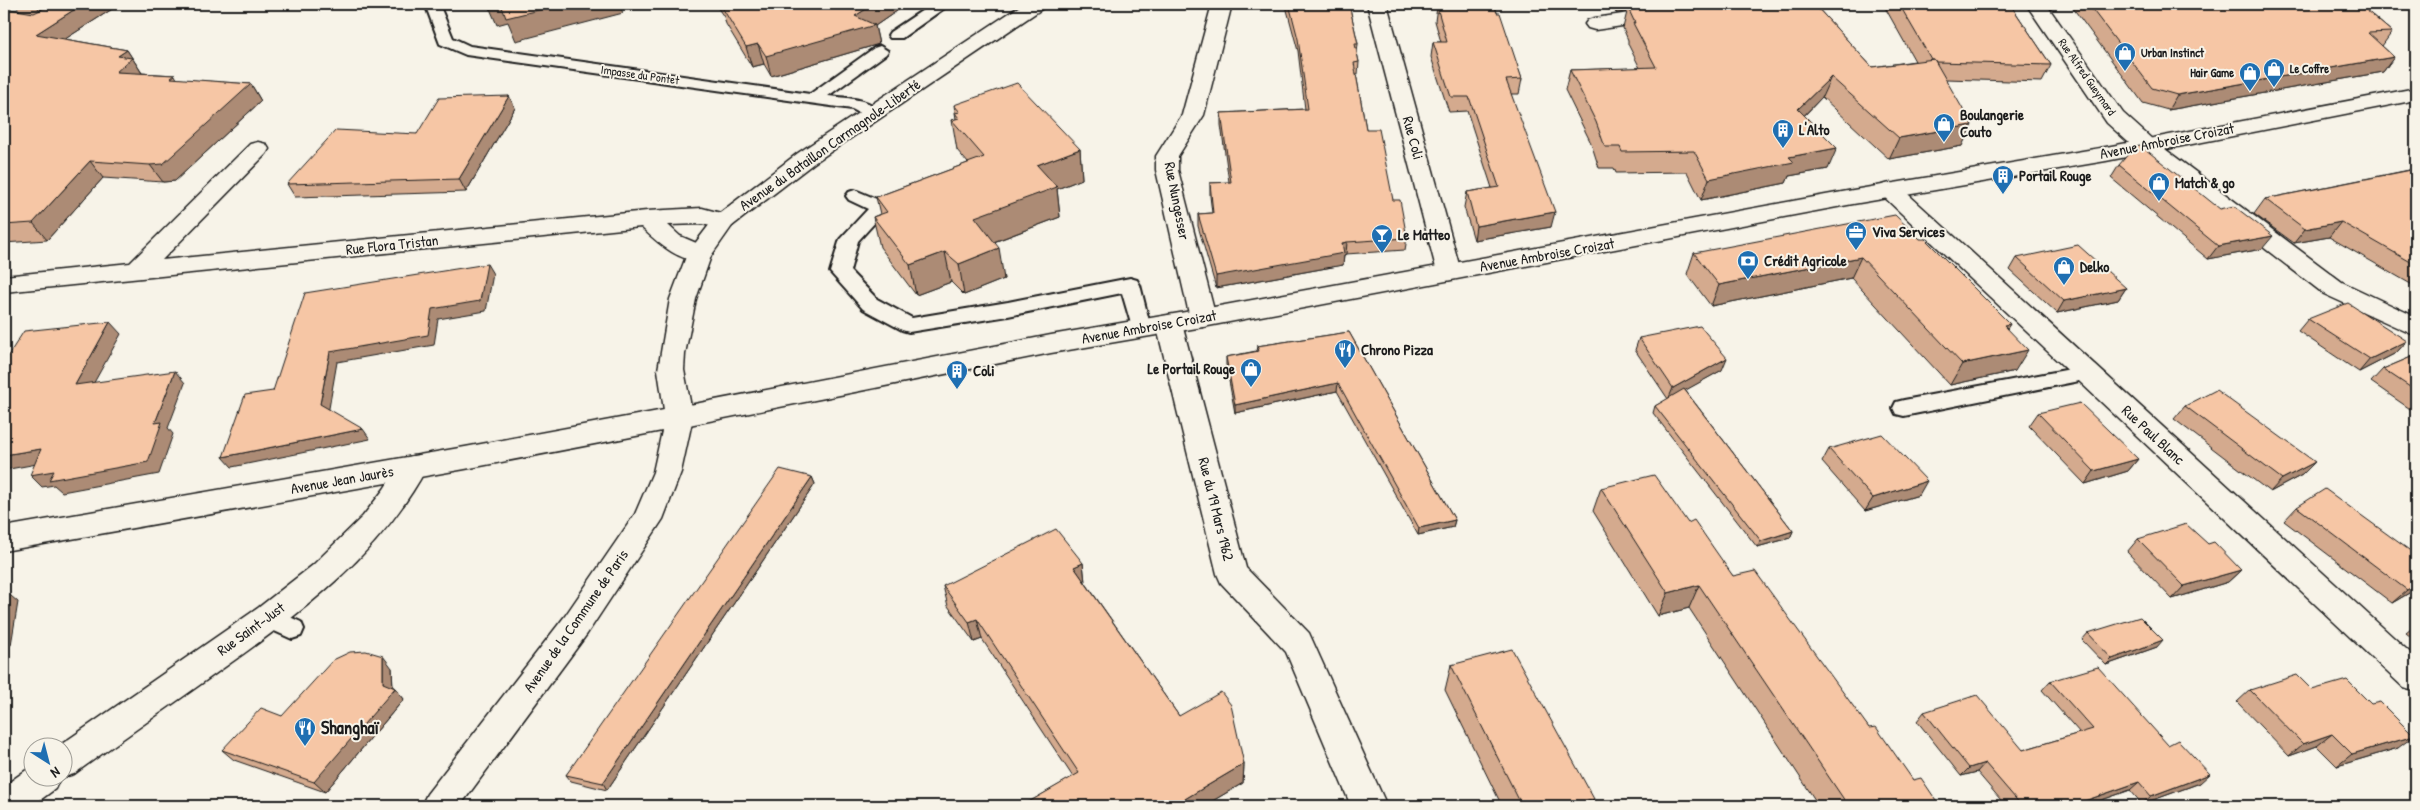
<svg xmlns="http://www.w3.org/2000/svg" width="2420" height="810" viewBox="0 0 2420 810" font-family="'Patrick Hand',sans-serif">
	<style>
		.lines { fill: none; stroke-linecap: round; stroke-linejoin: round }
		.service-casing { stroke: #1c1c1c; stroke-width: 4 }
		.minor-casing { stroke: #1c1c1c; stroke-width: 3 }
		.tertiary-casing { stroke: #1c1c1c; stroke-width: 3 }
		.secondary-casing { stroke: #1c1c1c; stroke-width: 3 }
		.service { fill: #f7f3e8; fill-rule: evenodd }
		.minor { fill: #f7f3e8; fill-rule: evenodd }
		.tertiary { fill: #f7f3e8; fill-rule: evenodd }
		.secondary { fill: #f7f3e8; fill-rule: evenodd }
		.wall { fill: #d4aa8e; stroke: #1c1c1c }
		.shaded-wall { fill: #ac8b74; stroke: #1c1c1c }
		.building { fill: #f6c6a5; stroke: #1c1c1c }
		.labels { text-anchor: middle; stroke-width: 4; stroke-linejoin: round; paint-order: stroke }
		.far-poi-label { font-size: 12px; font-weight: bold; fill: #1c1c1c; stroke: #f7f3e8; text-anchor: start }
		.far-street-label { font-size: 12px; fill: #1c1c1c; stroke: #f7f3e8 }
		.poi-label { font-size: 15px; font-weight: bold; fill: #1c1c1c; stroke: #f7f3e8; text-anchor: start }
		.street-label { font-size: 15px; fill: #1c1c1c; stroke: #f7f3e8 }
		.near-poi-label { font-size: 18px; font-weight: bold; fill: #1c1c1c; stroke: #f7f3e8; text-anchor: start }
	</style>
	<rect width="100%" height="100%" fill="#f7f3e8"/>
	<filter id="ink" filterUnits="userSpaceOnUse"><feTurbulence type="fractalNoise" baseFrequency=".02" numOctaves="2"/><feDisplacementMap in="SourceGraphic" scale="10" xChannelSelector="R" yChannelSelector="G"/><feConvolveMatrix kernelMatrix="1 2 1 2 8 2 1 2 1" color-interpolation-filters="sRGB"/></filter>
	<g filter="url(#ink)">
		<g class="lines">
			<!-- service casing -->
			<g class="service-casing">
				<path id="service" d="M425 4H439L453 38 470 46 810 94 874 48 880 46 888 51 886 54 828 96C844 98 871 98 881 113L879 117H867L852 109 466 55 440 44Z
					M932 4H950L902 38H890L888 35 890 32Z
					M855 190 886 203 889 207 858 241 850 271 877 299 912 318 1008 302 1130 278 1137 280 1140 285 1151 329 1148 334 1141 336 1134 334 1122 293 1008 316 909 332 902 330 863 309 830 272 840 239 868 209 849 200 846 196 849 192Z
					M2087 366 2094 368 2097 373 2094 378 1904 416 1896 414 1893 408 1896 402 1904 400Z
					M270 608 301 622 304 629 301 636 292 639 261 625 258 618 261 611Z"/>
			</g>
			<!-- minor casing -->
			<g class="minor-casing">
				<path id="minor" d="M1212 4H1232L1204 115 1178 156V170L1216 318 1212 324 1203 327 1194 324 1190 318 1156 170V156L1182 115Z
					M1367 4H1387L1461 272 1458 278 1449 280 1440 278 1437 272Z
					M1692 4H1741L1738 8 1731 10 1595 30 1588 28 1585 24 1588 20 1595 18Z
					M2026 4H2046L2123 113 2153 140 2342 282 2416 317V336L2324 294 2137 150 2107 123Z
					M258 142 266 144 269 149 266 154 162 260 647 211 702 208 732 216 736 221 732 226 724 229 702 224 668 225 680 236 708 248 711 254 708 260C683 266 658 243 641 227L4 292V276L130 263 250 144Z
					M1890 183 1898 185 2416 658V692L2404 688 1882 195 1878 190 1882 185Z
					M1169 315 1178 318 1182 324 1246 568 1309 633 1387 806H1351L1286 652 1221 583 1217 574 1156 324 1160 318Z
					M413 456 423 459 427 467C380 555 302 612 222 669 173 704 123 738 74 774L60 778 55 789 32 806H4V786L32 766V778H62V748H56L258 608 313 565 363 516 384 489 403 459Z"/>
			</g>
			<!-- tertiary casing -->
			<g class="tertiary-casing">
				<path id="tertiary" d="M2416 88V100L2106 161 1853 204 1203 327 1051 353 679 427 669 424 665 417 669 410 679 407 1051 335 1203 309 1853 190 2106 147Z"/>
			</g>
			<!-- secondary casing -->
			<g class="secondary-casing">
				<path id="secondary" d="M1023 4H1046L1043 8 814 163 732 226 711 256 696 299 685 354 684 370 693 417 681 472 663 519 587 634 460 806H421L427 794 565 616 635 514 653 472 662 431 465 469 4 551V527L465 447 664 410 658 370 670 299 687 254 716 216 798 153Z"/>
			</g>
			<!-- service -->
			<use href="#service" class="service"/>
			<!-- minor -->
			<use href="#minor" class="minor"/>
			<!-- tertiary -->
			<use href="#tertiary" class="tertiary"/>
			<!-- secondary -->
			<use href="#secondary" class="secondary"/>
		</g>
		<!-- wall -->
		<path class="wall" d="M4 4H120L65 39 127 50 142 73 175 75 177 79 251 84 261 101 175 181 163 182 103 178 47 240 4 243V8L20 11 17 7 4 5Z
			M715 4H907L875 26 879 44 771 76 764 64 752 67 726 24 724 17Z
			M1287 4H1349L1358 44 1357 53 1359 62 1358 74H1356L1366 129 1407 238 1405 250 1346 254 1344 255 1343 265 1216 288 1198 226V214L1212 213 1210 196V183L1229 182 1221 125V113L1305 109 1298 51 1287 10Z
			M1443 4H1494L1522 79 1519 94H1511L1551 227 1474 240 1464 207 1467 192 1492 188 1467 111 1449 112 1431 57 1433 42H1441L1435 21 1437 7H1444Z
			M1611 4H1814L1872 67 1915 61 1883 4H2010L2051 65 2042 82 1946 79 1962 146 1889 159 1822 97 1804 116 1828 169 1789 176 1786 183 1701 200 1687 172 1616 173 1614 168H1599L1591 143 1565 90 1570 70 1640 68 1628 44V40L1623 28 1627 12 1616 13Z
			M2070 4H2359L2392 32 2382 46 2394 57 2383 72 2168 110 2143 103Z
			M509 96 515 108 466 192 295 197 287 184 417 134Z
			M954 105 1080 149 1082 179 1057 189 1060 217 994 242 1004 279 964 295 951 282 916 295 880 247 873 217 880 214 876 197 968 163 957 150 952 120 956 119Z
			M2416 161V287L2329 237 2294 243 2254 214 2265 199 2409 170Z
			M2119 165 2262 249 2208 259 2111 178Z
			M1920 239 2010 324 2007 328 2015 371 1950 385 1851 278 1711 306 1687 274 1694 253Z
			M2017 258 2126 288 2118 300 2057 313 2010 270Z
			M2308 319 2407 341 2396 353 2359 372 2298 331Z
			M1349 332 1455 520 1453 527 1418 535 1337 391 1235 413 1226 365V357L1256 351 1257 346Z
			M1639 338 1722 370 1685 390 1793 531 1790 538 1757 547 1653 413 1655 406 1668 399 1635 350Z
			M2416 355V413L2371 382 2383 369Z
			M2185 406 2315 462 2302 475 2270 492 2174 419Z
			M2038 413 2138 459 2128 471 2085 484 2029 426Z
			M1829 449 1919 495 1865 511 1822 462Z
			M812 477 815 484 607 790 571 781 566 775Z
			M1601 488 1688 523 1733 576 1869 728 1913 780 1940 806H1819L1689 608 1658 616 1593 511Z
			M2297 507 2416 589 2392 603 2284 521Z
			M2138 539 2208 544 2241 570 2228 582 2172 599 2127 552Z
			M1083 563 1085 582 1179 716 1244 764 1243 783 1204 806H1028L1027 803 1073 777 982 639 974 642 948 606 943 586Z
			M2416 625V641L2406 633Z
			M2088 633 2157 647 2106 665 2082 640Z
			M1451 665 1591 806H1502L1445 690Z
			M392 668 393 687 395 688 404 699 325 792 234 760 222 750 282 716Z
			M2050 681 2200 783 2142 804 2130 790 2085 806H2006L1977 772 1961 776 1917 721 1924 712 2023 750 2080 733 2042 690Z
			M2250 690H2312L2398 748 2337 766 2317 746 2289 756 2237 702Z"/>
		<!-- shaded-wall -->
		<path class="shaded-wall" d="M35 4H61L44 16Z
			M83 4H120L48 50 36 34Z
			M488 4H619L623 13 516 41 508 22 497 25Z
			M874 4H907L875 26 879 44 771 76 766 56 855 16Z
			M1618 4H1691L1628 8 1627 12 1616 13Z
			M758 44 764 64 752 67 746 47Z
			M127 50 138 67 143 75 116 72 118 56Z
			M2394 57 2383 72 2168 110 2177 95Z
			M1831 77 1822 97 1790 130 1798 109Z
			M251 84 261 101 175 181 163 182 150 165Z
			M509 96 515 108 466 192 459 179Z
			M1972 125 1962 146 1889 159 1899 138Z
			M1837 148 1828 169 1789 176 1786 183 1701 200 1709 179 1789 157Z
			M1080 149 1082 179 1057 189 1060 217 980 247 975 217 1037 165Z
			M90 161 103 178 47 240 33 223Z
			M1555 212 1551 227 1474 240 1476 226Z
			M2341 222 2329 237 2294 243 2305 229Z
			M2273 236 2262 249 2208 259 2218 246Z
			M1347 242 1346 254 1344 255 1343 265 1216 288V276Z
			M999 248 1004 279 964 295 959 264Z
			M945 252 951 282 916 295 910 265Z
			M1861 257 1851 278 1711 306 1719 285Z
			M487 264 493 274 486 311 438 319 434 345 337 362 328 414 320 404 330 352 432 309Z
			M2126 288 2118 300 2057 313 2064 301Z
			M110 322 121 334 86 397 75 385Z
			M2010 324 1997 345 2004 325Z
			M2407 341 2396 353 2359 372 2370 359Z
			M2028 350 2015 371 1950 385 1962 364Z
			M1727 358 1722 370 1668 400 1673 388Z
			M175 371 185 383 168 428 173 434 159 474 62 492 54 485 42 487 30 475 155 423Z
			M1338 383 1337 391 1235 413V405Z
			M363 429 370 439 232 467 223 457Z
			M41 449 53 461 4 470V455Z
			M2138 459 2128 471 2085 484 2094 471Z
			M2315 462 2302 475 2270 492 2282 479Z
			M812 477 815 484 607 790 603 783Z
			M1927 481 1919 495 1865 511 1873 498Z
			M1455 520 1453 527 1418 535 1419 528Z
			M1793 531 1790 538 1757 547 1761 541Z
			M1083 563 1085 583 1074 567Z
			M2241 570 2228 582 2172 599 2184 586Z
			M2416 584V589L2392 603 2407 590Z
			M1699 585 1689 608 1658 616 1668 593Z
			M4 590 18 602 11 645 4 647Z
			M977 619 982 639 974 642 969 622Z
			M2163 640 2157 647 2106 665 2112 659Z
			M383 656 392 668 393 691 395 688 404 699 325 792 314 782 383 683Z
			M2332 734 2317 746 2289 756 2303 744Z
			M2414 736 2398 748 2337 766 2352 754Z
			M1985 763 1977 772 1961 776 1969 768Z
			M1244 764 1243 783 1204 806H1173Z
			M2210 774 2200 783 2142 804 2151 796Z
			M2139 782 2130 790 2085 806H2070Z
			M1594 799 1591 806H1572Z"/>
		<!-- building -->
		<path class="building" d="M53 4H83L36 34 127 50 118 56 132 58 116 72 175 75 171 78 251 84 163 164 150 165 90 161 33 223 4 225V157L9 153H4V8L34 13Z
			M501 4H563L506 18Z
			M720 4H874L855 16 875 25 766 56 758 44 746 47Z
			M1289 4H1349L1358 44H1355L1359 62 1354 63 1366 129H1379L1393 200H1400L1407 238 1347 242 1342 243 1344 253 1216 276 1198 214 1213 213 1210 183 1231 182 1221 113 1308 109 1298 39Z
			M1449 4H1494L1497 13H1500L1522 79 1506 80 1555 212 1476 226 1467 192 1499 187 1469 97H1451L1433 42H1447L1437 7H1450Z
			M1655 4H1814L1872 67 1934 59 1972 125 1899 138 1831 77 1798 109 1837 148 1789 157 1794 162 1709 179 1694 151 1622 152 1620 147H1605L1596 122 1570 70 1656 67 1633 23H1635L1628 8Z
			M1899 4H2010L2051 65 1936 62 1934 59H1931Z
			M2088 4H2359L2392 32 2368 33 2394 57 2177 95 2152 88Z
			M1017 83 1080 149 1037 165 1057 187 975 217 999 248 959 264 945 252 910 265 873 217 887 212 876 197 984 157 952 120 959 118 955 113 960 112 954 105Z
			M509 96 459 179 287 184 336 130 417 134 439 98Z
			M2140 145 2220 209 2234 206 2273 236 2218 246 2119 165 2135 146Z
			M2416 169V265L2341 222 2305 229 2265 199Z
			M1895 215 1920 239H1925L2010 324 2004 325 2028 350 1962 364 1861 257 1719 285 1694 253Z
			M2078 245 2126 288 2064 301 2017 258Z
			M487 264 480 301 432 309 428 335 330 352 320 404 363 429 223 457 245 395 273 391 305 293Z
			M2348 303 2407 341 2370 359 2308 319Z
			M110 322 75 385 175 371 155 423 162 422 148 462 49 480 54 471 30 475 41 449 4 455V362L24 331Z
			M1700 326 1727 358 1673 388 1639 338Z
			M1349 332 1455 520 1419 528 1338 383 1235 405 1226 357 1259 351 1257 346Z
			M2416 355V391L2383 369Z
			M1684 389 1793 531 1761 541 1655 406Z
			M2216 390 2315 462 2282 479 2185 406Z
			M2080 403 2138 459 2094 471 2038 413Z
			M1882 434 1927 481 1873 498 1829 449Z
			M780 469 812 477 603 783 566 775Z
			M1654 475 1688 523 1694 520 1733 576 1755 571 1869 728 1876 727 1913 780 1921 778 1940 806H1830L1845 801 1699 585 1668 593 1601 488Z
			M2325 489 2416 555V584L2407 590 2297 507Z
			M2186 524 2208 544 2214 542 2241 570 2184 586 2138 539Z
			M1056 529 1083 563 1074 567 1179 716 1221 692 1231 705 1244 764 1173 806H1029L1027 803 1079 773 977 619 969 622 943 586Z
			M2140 617 2163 640 2112 659 2088 633Z
			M1512 649 1594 799 1572 806H1522L1451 665Z
			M366 651 383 656V683L395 688 314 782 222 750 261 708 282 716 333 660 350 652Z
			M2098 667 2168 745 2178 740 2210 774 2151 796 2139 782 2070 806H2022L1985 763 1969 768 1924 712 1977 695 2023 750 2093 729 2050 681Z
			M2297 675 2312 690 2347 680 2371 704 2380 702 2414 736 2352 754 2332 734 2303 744 2250 690Z"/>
	</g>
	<!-- icons -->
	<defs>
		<g id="shop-pin" transform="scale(1.125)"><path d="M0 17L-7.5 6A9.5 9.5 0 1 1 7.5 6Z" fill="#1f6fb2" stroke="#f7f3e8"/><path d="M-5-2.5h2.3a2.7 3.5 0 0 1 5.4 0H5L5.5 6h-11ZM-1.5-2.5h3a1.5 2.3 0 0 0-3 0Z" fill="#fff"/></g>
		<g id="building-pin" transform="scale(1.125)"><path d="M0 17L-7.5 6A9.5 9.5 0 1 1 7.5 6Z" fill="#1f6fb2" stroke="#f7f3e8"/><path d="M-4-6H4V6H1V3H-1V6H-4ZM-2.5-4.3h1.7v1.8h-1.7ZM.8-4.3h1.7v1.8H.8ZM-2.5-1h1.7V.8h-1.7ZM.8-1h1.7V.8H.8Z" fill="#fff"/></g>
		<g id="office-pin" transform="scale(1.125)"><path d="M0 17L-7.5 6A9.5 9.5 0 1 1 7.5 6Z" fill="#1f6fb2" stroke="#f7f3e8"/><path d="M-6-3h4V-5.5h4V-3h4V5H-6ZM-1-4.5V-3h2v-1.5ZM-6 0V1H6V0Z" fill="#fff"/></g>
		<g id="bar-pin" transform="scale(1.125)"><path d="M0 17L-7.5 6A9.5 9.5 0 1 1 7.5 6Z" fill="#1f6fb2" stroke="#f7f3e8"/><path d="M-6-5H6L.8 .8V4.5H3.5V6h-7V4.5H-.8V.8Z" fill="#fff"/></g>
		<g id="bank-pin" transform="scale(1.125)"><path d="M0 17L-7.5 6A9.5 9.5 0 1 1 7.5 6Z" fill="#1f6fb2" stroke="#f7f3e8"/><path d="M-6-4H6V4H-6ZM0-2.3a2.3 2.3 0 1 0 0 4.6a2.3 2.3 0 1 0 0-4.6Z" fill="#fff"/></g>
		<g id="restaurant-pin" transform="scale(1.125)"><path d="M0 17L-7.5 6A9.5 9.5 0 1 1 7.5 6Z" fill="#1f6fb2" stroke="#f7f3e8"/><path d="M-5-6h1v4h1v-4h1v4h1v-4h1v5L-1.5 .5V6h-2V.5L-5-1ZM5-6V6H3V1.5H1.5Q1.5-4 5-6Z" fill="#fff"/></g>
	</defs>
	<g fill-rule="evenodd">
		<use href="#shop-pin" x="2125" y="53"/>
		<use href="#shop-pin" x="2274" y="69"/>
		<use href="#shop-pin" x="2250" y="73"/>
		<use href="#shop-pin" x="1944" y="124"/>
		<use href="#building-pin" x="1783" y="130"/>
		<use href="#building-pin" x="2003" y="176"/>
		<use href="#shop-pin" x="2159" y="183"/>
		<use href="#office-pin" x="1856" y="232"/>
		<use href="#bar-pin" x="1382" y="235"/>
		<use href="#bank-pin" x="1748" y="261"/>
		<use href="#shop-pin" x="2064" y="267"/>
		<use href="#restaurant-pin" x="1345" y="350"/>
		<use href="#shop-pin" x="1251" y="369"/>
		<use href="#building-pin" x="957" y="371"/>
		<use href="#restaurant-pin" x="305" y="728"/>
	</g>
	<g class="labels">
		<!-- far-poi labels -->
		<g class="far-poi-label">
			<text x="2141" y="57">Urban Instinct</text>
			<text x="2290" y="73">Le Coffre</text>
			<text x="2234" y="77" text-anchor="end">Hair Game</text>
		</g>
		<!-- far-street labels -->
		<g class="far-street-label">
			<text transform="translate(640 75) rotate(8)" y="4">Impasse du Pontet</text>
			<text transform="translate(2087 77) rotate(55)" y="4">Rue Alfred Gueymard</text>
		</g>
		<!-- poi labels -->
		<g class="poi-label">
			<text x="1960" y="120">Boulangerie<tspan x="1960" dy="17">Couto</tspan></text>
			<text x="1799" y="135">L'Alto</text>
			<text x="2019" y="181">Portail Rouge</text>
			<text x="2175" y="188">Match &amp; go</text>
			<text x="1872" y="237">Viva Services</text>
			<text x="1398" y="240">Le Matteo</text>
			<text x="1764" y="266">Crédit Agricole</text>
			<text x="2080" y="272">Delko</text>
			<text x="1361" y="355">Chrono Pizza</text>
			<text x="1235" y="374" text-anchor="end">Le Portail Rouge</text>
			<text x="973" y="376">Coli</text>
		</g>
		<!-- street labels -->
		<g class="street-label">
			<text transform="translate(1413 138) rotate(75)" y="5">Rue Coli</text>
			<text transform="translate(2167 141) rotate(-11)" y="5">Avenue Ambroise Croizat</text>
			<text transform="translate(830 145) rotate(-35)" y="5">Avenue du Bataillon Carmagnole-Liberté</text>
			<text transform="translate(1177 201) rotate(79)" y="5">Rue Nungesser</text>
			<text transform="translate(392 245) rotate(-6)" y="5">Rue Flora Tristan</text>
			<text transform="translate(1547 255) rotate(-10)" y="5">Avenue Ambroise Croizat</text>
			<text transform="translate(1149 327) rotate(-10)" y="5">Avenue Ambroise Croizat</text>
			<text transform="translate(2153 435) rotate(43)" y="5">Rue Paul Blanc</text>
			<text transform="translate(342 480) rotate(-10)" y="5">Avenue Jean Jaurès</text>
			<text transform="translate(1216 509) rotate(76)" y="5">Rue du 19 Mars 1962</text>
			<text transform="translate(576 621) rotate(-55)" y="5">Avenue de la Commune de Paris</text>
			<text transform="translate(251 629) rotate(-36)" y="5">Rue Saint-Just</text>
		</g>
		<!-- near-poi labels -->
		<g class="near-poi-label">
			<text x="321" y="734">Shanghaï</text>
		</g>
	</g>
	<!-- margin -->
	<rect width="2420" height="810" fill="none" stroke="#f7f3e8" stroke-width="20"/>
	<rect x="10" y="10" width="2400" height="790" fill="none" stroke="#1c1c1c" stroke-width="2" filter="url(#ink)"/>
	<!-- north arrow -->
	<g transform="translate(48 762) rotate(144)"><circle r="24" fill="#f7f3e8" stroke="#9f9d96"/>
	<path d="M0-4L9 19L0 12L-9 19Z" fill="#1f6fb2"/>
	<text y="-8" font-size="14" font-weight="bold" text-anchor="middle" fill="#1c1c1c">N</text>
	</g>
</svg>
